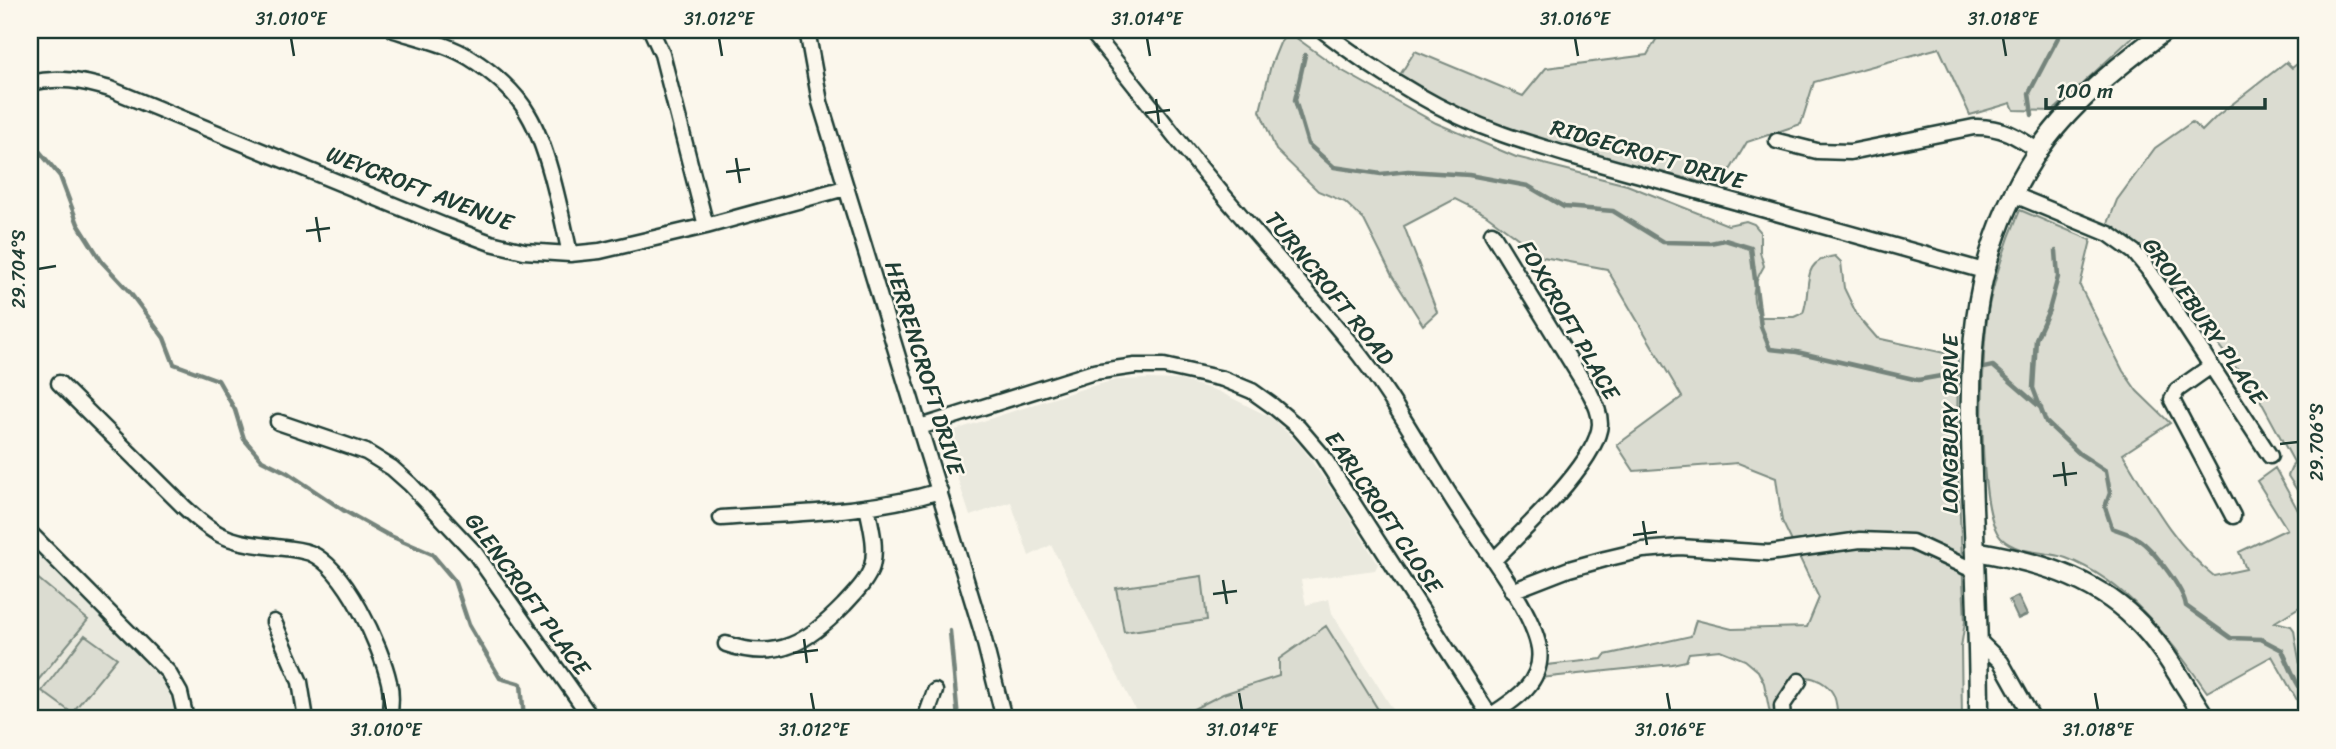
<svg xmlns="http://www.w3.org/2000/svg" width="2336" height="749" viewBox="0 0 2336 749" font-family="Sriracha,sans-serif">
	<style>
		.built { fill: #eae9de }
		.green { fill: #dbdcd1; stroke: #7d8c82; stroke-width: 2 }
		.water { fill: #adb4aa; stroke: #74847b; stroke-width: 2 }
		.lines { fill: none; stroke-linecap: round; stroke-linejoin: round }
		.stream { stroke: #74847b; stroke-width: 4.5 }
		.minor-casing { stroke: #1f3d34; stroke-width: 19 }
		.tertiary-casing { stroke: #1f3d34; stroke-width: 23 }
		.minor { stroke: #fbf7ec; stroke-width: 14 }
		.tertiary { stroke: #fbf7ec; stroke-width: 18 }
		.ticks { fill: none; stroke: #1f3d34; stroke-width: 2.5 }
		.labels { text-anchor: middle; stroke-width: 5; stroke-linejoin: round; paint-order: stroke }
		.street-label { font-size: 23px; fill: #1f3d34; stroke: #fbf7ec }
		.neatline { fill: none; stroke: #1f3d34; stroke-width: 2.5 }
		.ticks-label { font-size: 18px; text-anchor: middle; fill: #1f3d34 }
	</style>
	<rect width="100%" height="100%" fill="#fbf7ec"/>
	<filter id="ink" filterUnits="userSpaceOnUse"><feTurbulence type="fractalNoise" baseFrequency=".0143" numOctaves="2"/><feDisplacementMap in="SourceGraphic" scale="14" xChannelSelector="R" yChannelSelector="G"/><feConvolveMatrix kernelMatrix="1 2 1 2 8 2 1 2 1" color-interpolation-filters="sRGB"/></filter>
	<g filter="url(#ink)">
		<!-- built -->
		<path class="built" d="M1148 379 1180 380 1218 391 1272 418 1301 446 1340 502 1378 564 1375 570 1301 580 1306 605 1329 599 1332 613 1399 719H1140L1051 545 1029 556 1011 502 970 516 943 434 1085 388 1116 380Z
			M30 547 153 669 167 687 177 719H30Z"/>
		<!-- green -->
		<path class="green" d="M1674 30H1817L1825 34 1828 30H2140L2053 111 2014 110 2011 103 1970 115 1939 48 1814 82 1801 124 1747 142 1720 187 1563 147 1469 115 1400 75 1415 51 1523 96 1546 68 1647 55 1657 38Z
			M1288 32 1341 70 1436 123 1516 157 1627 185 1728 225 1746 221 1754 224 1760 231V252L1764 266C1754 283 1748 300 1761 317H1794L1803 313C1813 287 1798 261 1835 256L1841 262 1844 288 1857 315 1877 338 1958 356 1957 452 1965 622 1961 647 1962 719H1838C1837 711 1837 699 1832 692 1821 675 1791 669 1782 692 1778 700 1780 710 1780 719H1771L1764 683 1758 671 1745 660 1720 650 1689 653 1686 661 1672 664 1540 678 1547 665 1602 659 1605 655 1691 636 1696 620 1732 629 1807 627 1819 598 1782 521 1776 478 1738 463 1634 471 1617 445 1682 397 1607 269 1543 257 1485 214 1455 199 1404 226 1437 312 1423 325 1392 276 1364 220 1345 202 1318 191 1276 150 1260 111 1271 65 1280 43Z
			M2306 57V504L2288 476 2294 462 2258 396 2167 279 2147 257 2107 226 2117 200 2155 148 2192 122 2202 131 2217 116 2286 62 2292 68Z
			M2020 210 2091 240 2080 286 2123 371 2137 391 2170 423 2123 454C2149 497 2174 545 2214 576L2246 569 2239 552 2287 529 2257 481 2275 468 2306 525V603L2275 622 2291 626 2294 630C2298 659 2306 687 2306 716L2272 656 2207 692C2171 640 2127 581 2066 558 2044 550 2019 555 2001 538 1975 510 1981 341 1990 301 1997 270 2007 240 2020 210Z
			M30 572 88 620 35 684 30 679Z
			M1202 576 1207 620 1124 632 1116 588Z
			M1326 626 1384 719H1174L1223 694 1279 676V659Z
			M85 635 117 658 72 713 42 691Z"/>
		<!-- water -->
		<path class="water" d="M2018 596 2027 615 2018 619 2009 600Z"/>
		<g class="lines">
			<!-- stream -->
			<path class="stream" d="M1305 55 1295 100 1308 144 1334 167 1381 174 1408 171 1469 175 1528 186 1564 207 1613 211 1663 242 1710 243 1725 240 1751 248 1761 327 1770 349 1797 352 1918 380 1958 373
				M2032 115 2029 93 2062 30
				M39 151 60 176 78 224 102 262 128 290 164 338 174 364 218 380 235 410 244 439 262 460 288 473 343 510 386 534 432 554 454 580 469 625 500 678 521 684 524 719
				M2056 251 2058 277 2049 310 2036 339 2033 388 2046 422 2080 454 2106 471 2110 493 2105 507 2112 528C2120 531 2131 534 2138 539 2152 548 2184 589 2186 606L2231 638 2261 639 2282 650 2296 681 2306 698
				M1984 368 1993 366 2041 408
				M950 631 958 719"/>
			<!-- minor casing -->
			<g class="minor-casing">
				<path id="minor" d="M394 30C419 38 448 44 470 58 491 71 516 92 528 114 549 149 561 214 570 254
					M651 30 662 54 706 226
					M807 30 820 102 982 632 1004 719
					M1090 30C1127 74 1162 121 1199 166 1248 226 1301 283 1350 343 1395 397 1427 462 1466 520 1487 551 1533 612 1539 648 1544 682 1515 700 1490 716
					M1322 30C1376 72 1437 111 1502 134 1524 142 1546 148 1568 155L1984 271
					M30 83C59 76 82 81 110 89L445 226 491 243 524 251 570 254 600 251 706 226 845 188
					M1777 141 1817 151 1850 152 1974 127C2001 126 2017 136 2038 151
					M2012 194 2109 234 2134 252 2148 269 2270 456
					M1492 233 1590 393C1595 403 1600 412 1600 424 1598 462 1521 532 1494 560
					M2211 366 2177 390 2172 400 2233 516
					M59 383 183 506C213 534 226 542 267 546 281 548 297 548 310 553 345 567 381 646 389 682 392 694 391 707 389 719
					M278 422 366 452 392 468 410 484 475 553 592 719
					M920 427 1094 372 1135 366H1164L1223 379 1252 391 1273 406 1298 427 1322 455 1492 719
					M721 518C794 513 869 513 940 491
					M30 533 168 672 180 693 186 719
					M1512 591 1569 569 1605 559 1643 550 1680 547 1769 553 1860 540 1912 542 1975 571
					M274 622 300 682 306 719
					M1977 639 2001 662 2033 719
					M726 644C778 662 808 642 844 605 854 594 868 580 872 566 877 547 871 526 867 507
					M925 719 935 691
					M1783 719 1782 706 1799 681"/>
			</g>
			<!-- tertiary casing -->
			<g class="tertiary-casing">
				<path id="tertiary" d="M1975 551C2034 561 2091 576 2135 619 2164 646 2184 686 2206 719
					M1979 719C1979 649 1976 578 1973 507 1969 377 1962 268 2036 154 2067 106 2122 63 2166 30"/>
			</g>
			<!-- minor -->
			<use href="#minor" class="minor"/>
			<!-- tertiary -->
			<use href="#tertiary" class="tertiary"/>
		</g>
	</g>
	<!-- ticks -->
	<path class="ticks" d="M291 38 294 56M719 38 722 56M1147 38 1150 56M1575 38 1578 56M2003 38 2006 56M1156 99 1159 124M1145 113 1170 110M736 158 740 183M726 172 750 169M316 217 320 242M306 231 330 228M38 269 56 266M2280 444 2298 442M2063 462 2066 486M2053 476 2077 473M1643 521 1647 545M1633 535 1657 532M1223 580 1227 604M1213 594 1237 591M804 639 807 663M793 653 818 650M383 693 386 710M811 693 814 710M1239 693 1242 710M1667 693 1670 710M2095 693 2098 710"/>
	<g class="labels">
		<!-- street labels -->
		<g class="street-label">
			<text transform="translate(1648 154) rotate(16)" y="8">RIDGECROFT DRIVE</text>
			<text transform="translate(420 188) rotate(21)" y="8">WEYCROFT AVENUE</text>
			<text transform="translate(1330 288) rotate(51)" y="8">TURNCROFT ROAD</text>
			<text transform="translate(1569 320) rotate(60)" y="8">FOXCROFT PLACE</text>
			<text transform="translate(2205 321) rotate(55)" y="8">GROVEBURY PLACE</text>
			<text transform="translate(925 368) rotate(73)" y="8">HERRENCROFT DRIVE</text>
			<text transform="translate(1950 424) rotate(-90)" y="8">LONGBURY DRIVE</text>
			<text transform="translate(1384 512) rotate(56)" y="8">EARLCROFT CLOSE</text>
			<text transform="translate(528 594) rotate(54)" y="8">GLENCROFT PLACE</text>
		</g>
	</g>
	<!-- margin -->
	<rect width="2336" height="749" fill="none" stroke="#fbf7ec" stroke-width="77"/>
	<!-- scale -->
	<path d="M2046 98v10h219v-10" fill="none" stroke="#1f3d34" stroke-width="3.5"/>
	<text x="2056" y="98" font-size="21" fill="#1f3d34" stroke="#fbf7ec" stroke-width="5" paint-order="stroke">100 m</text>
	<rect x="38" y="38" width="2260" height="672" class="neatline"/>
	<g class="ticks-label">
		<text x="291" y="25">31.010°E</text>
		<text x="719" y="25">31.012°E</text>
		<text x="1147" y="25">31.014°E</text>
		<text x="1575" y="25">31.016°E</text>
		<text x="2003" y="25">31.018°E</text>
		<text transform="translate(19 269) rotate(-90)" y="6">29.704°S</text>
		<text transform="translate(2317 442) rotate(-90)" y="6">29.706°S</text>
		<text x="386" y="736">31.010°E</text>
		<text x="814" y="736">31.012°E</text>
		<text x="1242" y="736">31.014°E</text>
		<text x="1670" y="736">31.016°E</text>
		<text x="2098" y="736">31.018°E</text>
	</g>
</svg>
